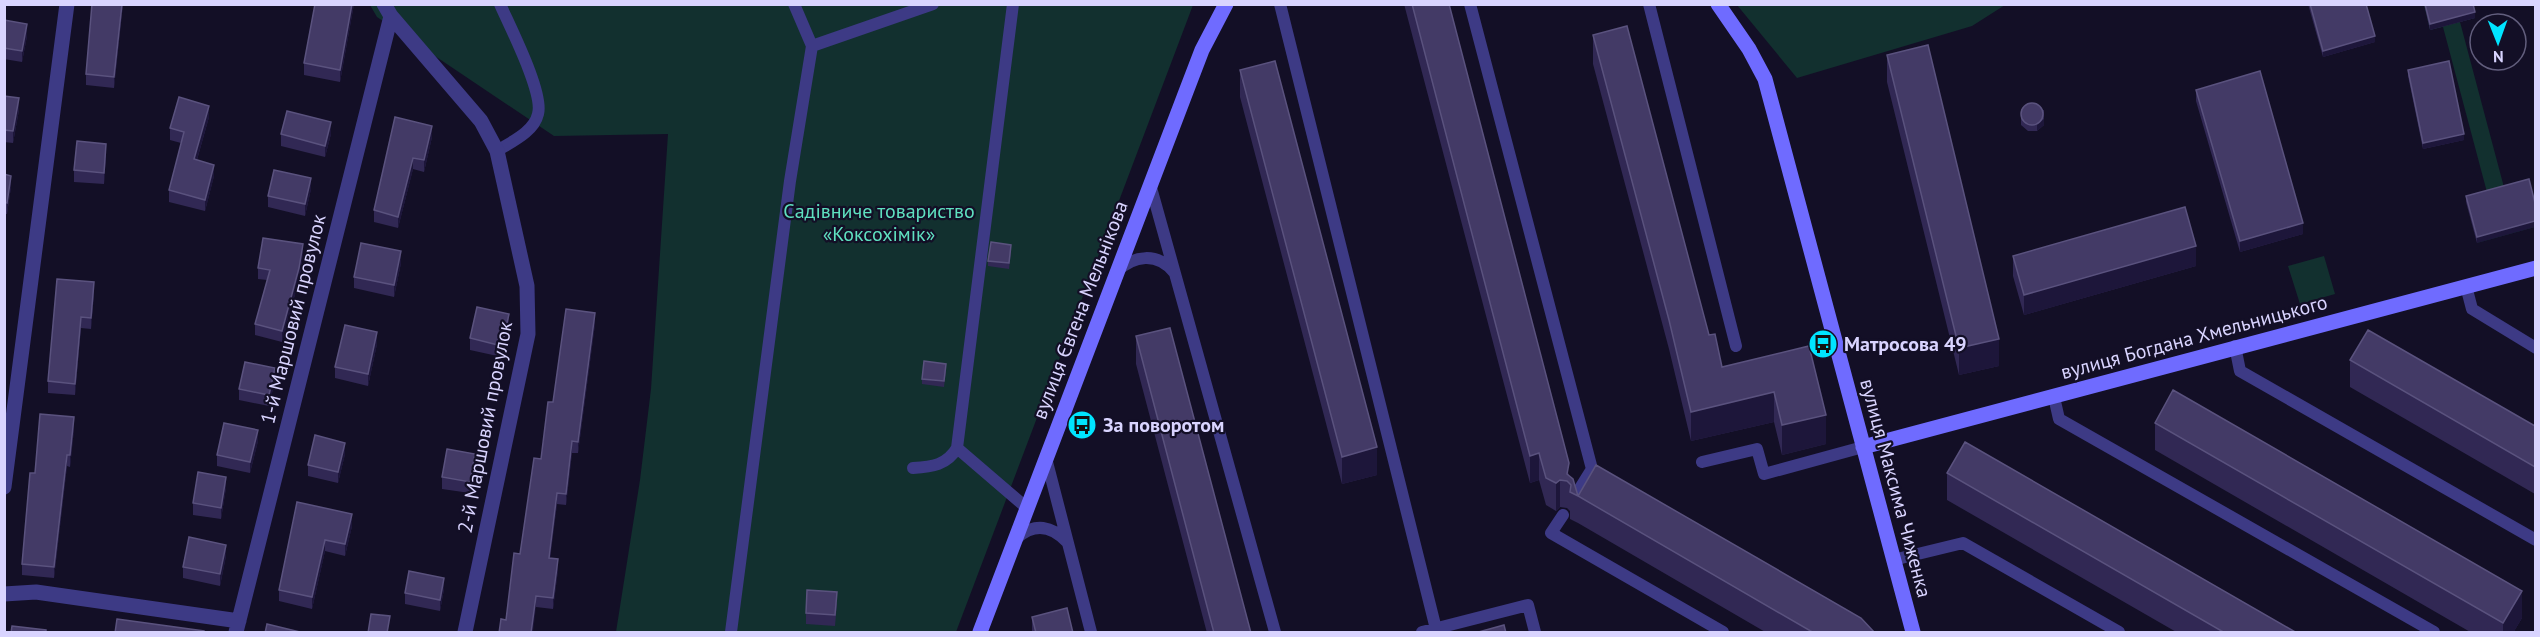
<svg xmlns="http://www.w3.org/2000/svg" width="2540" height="637" viewBox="0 0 2540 637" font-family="'PT Sans',sans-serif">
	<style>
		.green { fill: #12302f }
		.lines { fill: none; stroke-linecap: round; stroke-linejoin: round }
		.lane { stroke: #3d3a85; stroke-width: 12 }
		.street { stroke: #3d3a85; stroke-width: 15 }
		.secondary { stroke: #6f6bff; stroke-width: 15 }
		.wall { fill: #312854 }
		.shaded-wall { fill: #1d163a }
		.building { fill: #433a66; stroke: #5a527e; stroke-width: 1.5 }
		.labels { text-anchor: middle; stroke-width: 4.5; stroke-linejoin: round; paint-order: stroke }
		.park-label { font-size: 20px; fill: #5fe0c0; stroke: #130f26 }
		.street-label { font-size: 20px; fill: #d9d4ff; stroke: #130f26 }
		.poi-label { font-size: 20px; font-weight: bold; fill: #d9d4ff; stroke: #130f26; text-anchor: start }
	</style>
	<rect width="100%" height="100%" fill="#130f26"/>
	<!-- green -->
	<path class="green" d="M370 5H1193L956 632H616L640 480 651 389 668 134 554 136 377 17Z
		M1737 5H2005L1972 26 1797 78Z
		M2424 5H2472L2475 18 2460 22 2505 191 2535 208V227L2477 243 2488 196 2443 27 2430 30Z
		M2324 256 2335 294 2300 304 2288 266Z"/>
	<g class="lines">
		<!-- lane -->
		<path class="lane" d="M794 4 812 46
			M1013 4 957 448 1028 509
			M1280 4 1436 629
			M1470 4 1592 469 1574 498
			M1649 4 1736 346
			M497 151C511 142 534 132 538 114 544 93 510 27 500 4
			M1150 184 1275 632
			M1116 272C1134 255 1157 252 1174 272
			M2466 286 2472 309 2536 348
			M2235 346 2240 371 2536 540
			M2054 397 2059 419 2434 632
			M1047 462 1091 632
			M1702 462 1757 449 1764 474 1863 447
			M913 468C932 467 947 465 957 448
			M1563 515 1551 533 1723 632
			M1017 538C1035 522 1052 526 1067 542
			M1893 560 1963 543 2119 632
			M731 632 790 181 812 46 933 4
			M1422 632 1528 605 1535 632"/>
		<!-- street -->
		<path class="street" d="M384 4 391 16 481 121 497 151 527 286 528 334 465 632
			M4 487 67 4
			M4 594 36 592 239 621
			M236 632 391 16"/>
		<!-- secondary -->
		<path class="secondary" d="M1718 4 1749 49 1765 79 1913 632
			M1863 447C2087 388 2311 327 2536 268
			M980 632 1184 97 1202 50 1226 4"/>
	</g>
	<!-- wall -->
	<path class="wall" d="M123 4 114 88 86 85V74Z
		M315 4H354L340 82 304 75V63Z
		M1404 4H1449L1569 476 1578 496V523L1570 519V511L1567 508 1560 507 1556 511 1546 505 1539 480 1530 483Z
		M2308 4H2366L2375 42 2323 57Z
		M2424 4H2473L2475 18 2430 30Z
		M4 20 27 36 22 62 4 59Z
		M1593 35 1709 335 1722 367 1809 346 1826 444 1782 455 1774 422 1691 441 1669 349 1593 64Z
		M1887 55 1999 366 1959 375 1887 82Z
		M1240 70 1377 475 1342 484 1240 97Z
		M2408 70 2464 140 2423 149 2408 76Z
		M2196 90 2303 234 2240 252 2196 101Z
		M4 96 19 110 13 143 4 142Z
		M2021 109 2044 110V125L2037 131H2028L2021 125Z
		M209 117 197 160 214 176 205 211 169 202V190L181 143 170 140V128Z
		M395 117 432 137 424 172 413 169 398 228 374 222V210Z
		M281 134H331L325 157 281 146Z
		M106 155 104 184 74 182V170Z
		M4 174 11 187 7 214H4Z
		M2529 179 2477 243 2466 202V196Z
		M311 189 305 216 268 207V196Z
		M1011 251 1009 269 988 266V261Z
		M303 255 299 280 282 342 255 335V324L267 280 258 279V268Z
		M2013 256 2196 266 2024 315 2013 276Z
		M401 263 394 297 354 288V277Z
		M94 294 91 329 81 328 75 395 48 393V381Z
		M595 324 578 453H572L566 505 557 504 550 558 558 570 553 609 536 607 506 620 553 402Z
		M509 325 502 357 470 350V338Z
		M1136 336 1251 633H1207L1136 364Z
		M377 344 368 386 335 378V367Z
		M2350 360 2535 426V494L2350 387Z
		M946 370 944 387 922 384V379Z
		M275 380 269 406 239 400V389Z
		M2155 423 2522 618 2513 633H2472L2155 450Z
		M74 429 70 467 67 466 54 578 22 575V564L35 473Z
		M258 441 250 473 217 466V455Z
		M345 454 338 483 308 476V465Z
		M475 465 470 493 442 489V477Z
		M1947 473 2297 633H2178L1947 500Z
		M226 488 221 519 193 515V503Z
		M1578 496 1875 633H1767L1578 523Z
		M297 502 352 526 345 556 325 551 312 609 279 601V590Z
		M226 556 220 586 183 578V567Z
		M444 589 440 611 405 604V593Z
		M837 603 835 626 806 624V613Z
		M1032 617 1073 633H1032Z"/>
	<!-- shaded-wall -->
	<path class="shaded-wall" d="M122 4H123L114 88V77Z
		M352 4H354L340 82V70Z
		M2475 12V18L2430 30V24Z
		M27 24V36L22 62V51Z
		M2375 36V42L2323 57V51Z
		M19 98V110L13 143V131Z
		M209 106V117L194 170V159Z
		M2044 119V125L2037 131V125Z
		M331 122V134L325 157V146Z
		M432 126V137L424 172V160Z
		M2464 134V140L2423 149V143Z
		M106 144V155L104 184V173Z
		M413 158V169L398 228V217Z
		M214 165V176L205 211V200Z
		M11 176V187L7 214V203Z
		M311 178V189L305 216V204Z
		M2535 221V227L2477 243V237Z
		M2303 223V234L2240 252V241Z
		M303 244V255L299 280 282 342V331Z
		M2196 246V266L2024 315V295Z
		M401 251V263L394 297V285Z
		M94 282V294L91 329V318Z
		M595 313V324L578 453V442Z
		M509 314V325L502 357V346Z
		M81 317V328L75 395V384Z
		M377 332V344L368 386V374Z
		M1999 339V366L1959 375V348Z
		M275 368V380L269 406V395Z
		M1774 392V422L1691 441V412Z
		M1826 415V444L1782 455V425Z
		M74 417V429L70 467V455Z
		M258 430V441L250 473V462Z
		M572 441V453L566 505V494Z
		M345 443V454L338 483V472Z
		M1377 447V475L1342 484V457Z
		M1539 453V480L1530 483V456Z
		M475 454V465L470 493V482Z
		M67 455V466L54 578V567Z
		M226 477V488L221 519V508Z
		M1560 480V507L1556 511V483Z
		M557 493V504L549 569V558Z
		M352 514V526L345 556V544Z
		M325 540V551L312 609V597Z
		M226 545V556L220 586V574Z
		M558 559V570L553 609V598Z
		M444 578V589L440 611V600Z
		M2522 591V618L2513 633H2503V623Z
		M536 596V607L533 633H531Z"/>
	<!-- building -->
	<path class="building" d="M92 4H122L114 77 86 74Z
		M315 4H352L340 70 304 63Z
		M1412 4H1449L1569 463 1567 474 1573 479 1578 496 1570 492 1571 485 1567 481 1560 480 1556 483 1546 478 1539 453 1530 456Z
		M2310 4H2366L2375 36 2323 51Z
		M2425 4H2473L2475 12 2430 24Z
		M4 20 27 24 22 51 4 48Z
		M1627 26 1709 335 1715 334 1722 367 1809 346 1826 415 1782 425 1774 392 1691 412 1669 320 1593 35Z
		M1928 45 1999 339 1959 348 1887 55Z
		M1275 61 1377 447 1342 457 1240 70Z
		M2449 61 2464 134 2423 143 2408 70Z
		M2260 71 2303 223 2240 241 2196 90Z
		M4 96 19 98 13 131 4 130Z
		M179 97 209 106 194 159 214 165 205 200 169 190 184 132 170 128Z
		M2021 114a11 11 0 1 1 22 0a11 11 0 1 1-22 0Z
		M287 111 331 122 325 146 281 134Z
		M395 117 432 126 424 160 413 158 398 217 374 210Z
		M77 141 106 144 104 173 74 170Z
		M274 170 311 178 305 204 268 196Z
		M4 174 11 176 7 203 4 202Z
		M2529 179 2535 203V221L2477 237 2466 196Z
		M2185 207 2196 246 2024 295 2013 256Z
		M263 238 303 244 299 268 282 331 255 324 270 270 258 268Z
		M991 242 1011 245 1009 263 988 261Z
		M361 243 401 251 394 285 354 277Z
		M57 279 94 282 91 318 81 317 75 384 48 381Z
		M477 307 509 314 502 346 470 338Z
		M566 309 595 313 578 442 572 441 566 494 557 493 549 558 558 559 553 598 536 596 531 633H499L501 619 506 620 514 553 520 554 534 458 541 459 548 402H553Z
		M345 325 377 332 368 374 335 367Z
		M1170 328 1251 633H1214L1136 336Z
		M2368 330 2535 426V467L2350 360Z
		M924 361 946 364 944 381 922 379Z
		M245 362 275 368 269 395 239 389Z
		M2173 390 2522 591 2503 623 2155 423Z
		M40 414 74 417 70 455H67L54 567 22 564 30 473H35Z
		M224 423 258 430 250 462 217 455Z
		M315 435 345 443 338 472 308 465Z
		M1965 442 2297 633H2225L1947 473Z
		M447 449 475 454 470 482 442 477Z
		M1596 465 1861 618 1875 633H1814L1578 496Z
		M198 472 226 477 221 508 193 503Z
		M297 502 352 514 345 544 325 540 312 597 279 590Z
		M189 537 226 545 220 574 183 567Z
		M409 571 444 578 440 600 405 593Z
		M807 590 837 592 835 615 806 613Z
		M1067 608 1073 633H1036L1032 617Z
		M371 614 390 616 387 633H368Z
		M117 619 204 631V633H115Z
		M267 624 304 633H265Z
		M1504 625 1506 633H1475Z
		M12 626 46 630V633H11Z"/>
	<!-- icons -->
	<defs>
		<g id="bus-disc" transform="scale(1.5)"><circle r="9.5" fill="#00e5ff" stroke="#130f26"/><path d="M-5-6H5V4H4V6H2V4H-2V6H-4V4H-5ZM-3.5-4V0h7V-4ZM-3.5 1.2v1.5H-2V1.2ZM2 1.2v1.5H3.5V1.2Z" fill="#111"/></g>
	</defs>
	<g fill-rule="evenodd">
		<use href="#bus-disc" x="1823" y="344"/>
		<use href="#bus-disc" x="1082" y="425"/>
	</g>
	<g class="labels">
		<!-- park labels -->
		<g class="park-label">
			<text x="879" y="218">Садівниче товариство<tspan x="879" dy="23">«Коксохімік»</tspan></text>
		</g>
		<!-- street labels -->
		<g class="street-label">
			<text transform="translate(1080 310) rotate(-69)" y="7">вулиця Євгена Мельнікова</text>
			<text transform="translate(293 319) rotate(-76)" y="7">1-й Маршовий провулок</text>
			<text transform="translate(2194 337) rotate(-15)" y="7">вулиця Богдана Хмельницького</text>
			<text transform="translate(485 427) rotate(-79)" y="7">2-й Маршовий провулок</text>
			<text transform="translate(1896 488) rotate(75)" y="7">вулиця Максима Чиженка</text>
		</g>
		<!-- poi labels -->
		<g class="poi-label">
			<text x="1844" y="351">Матросова 49</text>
			<text x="1103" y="432">За поворотом</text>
		</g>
	</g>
	<!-- border -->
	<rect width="2540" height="637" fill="none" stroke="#d9d4ff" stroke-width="12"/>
	<!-- north arrow -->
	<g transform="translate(2498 42) rotate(179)"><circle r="28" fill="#130f26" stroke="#625e7d" stroke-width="1.5"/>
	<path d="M0-4.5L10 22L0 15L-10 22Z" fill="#00e5ff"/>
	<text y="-9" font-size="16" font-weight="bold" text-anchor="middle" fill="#d9d4ff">N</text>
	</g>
</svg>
